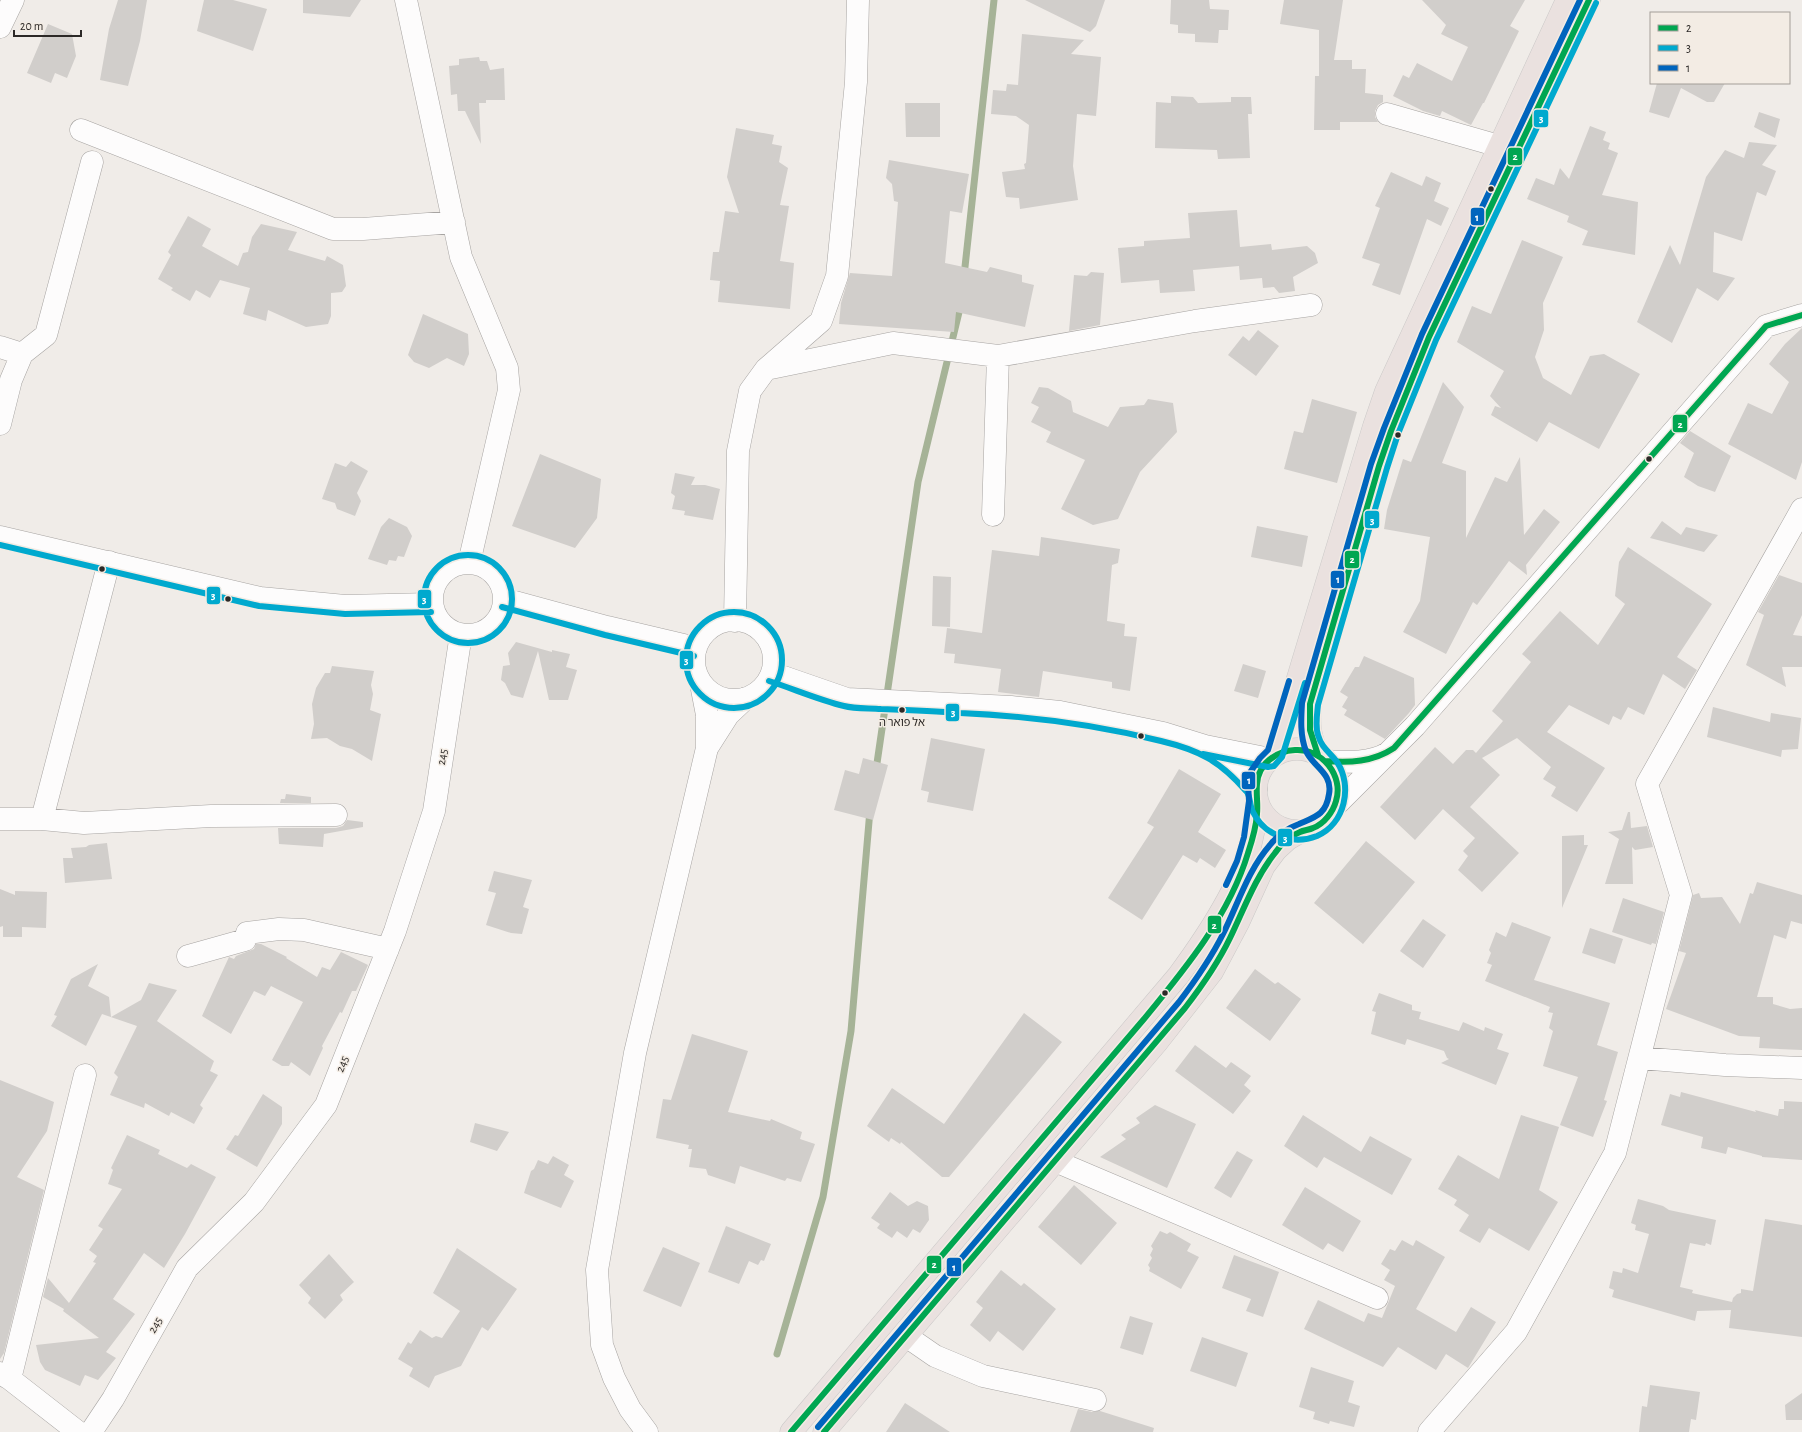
<svg xmlns="http://www.w3.org/2000/svg" width="1802" height="1432" viewBox="0 0 1802 1432" font-family="'Alegreya Sans','Noto Sans Hebrew',sans-serif">
	<style>
		.lines { fill: none; stroke-linecap: round; stroke-linejoin: round }
		.stream { stroke: #a6b397; stroke-width: 7 }
		.building { fill: #d1cecb }
		.minor-casing { stroke: #a7a4a2; stroke-width: 23 }
		.major-casing { stroke: #cbc9c8; stroke-width: 23 }
		.minor { stroke: #fdfcfc; stroke-width: 22 }
		.major { stroke: #eae1df; stroke-width: 22 }
		.bus-1-casing { stroke: #f3ece4; stroke-width: 9 }
		.bus-2-casing { stroke: #f3ece4; stroke-width: 9 }
		.bus-3-casing { stroke: #f3ece4; stroke-width: 9 }
		.bus-1 { stroke: #00a651; stroke-width: 6 }
		.bus-2 { stroke: #00a9ce; stroke-width: 6 }
		.bus-3 { stroke: #0065bd; stroke-width: 6 }
		.bus-dot { fill: #2c2927; stroke: #f3ece4; stroke-width: 1.5 }
		.labels { text-anchor: middle; stroke-width: 3; stroke-linejoin: round; paint-order: stroke }
		.bus-label { font-size: 11px; fill: #2c2927; stroke: #f3ece4 }
		.street-label { font-size: 12px; fill: #2c2927; stroke: #f3ece4 }
		.line-badge { stroke: #f3ece4; stroke-width: 1.5 }
		.badge-label { font-size: 11px; text-anchor: middle; font-weight: bold; fill: #fff }
	</style>
	<rect width="100%" height="100%" fill="#f0ece8"/>
	<g class="lines">
		<!-- stream -->
		<path class="stream" d="M964 276 994 0
			M876 770 918 482 961 304
			M777 1354 823 1197 851 1031 870 810"/>
	</g>
	<!-- building -->
	<path class="building" d="M118 0H147L140 41 128 86 100 80 109 29Z
		M204 0H233L267 9 253 51 197 31Z
		M303 0H361L350 17 303 13Z
		M1025 0H1105L1096 26 1090 32Z
		M1171 0H1209L1210 9 1229 10 1228 30H1219L1218 43 1195 42V34L1178 33V25L1170 24Z
		M1284 0H1343L1334 60H1352V69H1366L1365 93 1383 95V102L1378 105 1375 111V117L1378 122H1340V130H1314L1315 76H1319V30L1280 24Z
		M1422 0H1525L1510 26 1519 31 1484 103H1483L1471 125 1442 111 1440 116 1423 111 1393 96 1403 75 1409 78 1417 63 1452 81 1468 47 1441 34 1446 25Z
		M48 24 72 34 76 56 67 78 55 73 51 83 27 73Z
		M1022 34 1084 40 1071 54 1101 57 1096 116 1077 114 1073 166 1078 200 1020 209 1019 198 1006 197 1002 172 1025 169 1024 164 1026 163 1029 125 1016 116 991 114 993 90 1006 91 1007 84 1018 85Z
		M479 57 480 61H487L490 70 504 68 505 100H486V103H479L481 144 465 111H458L457 94 451 95 449 66 459 65V59Z
		M1657 83H1725L1714 102H1707L1681 88 1669 118 1649 112Z
		M1171 96 1193 97 1198 103 1231 102V97H1251L1252 114H1248L1250 158 1218 159 1217 150 1155 148 1156 102 1171 103Z
		M905 103H940V137H906Z
		M1759 112 1780 119 1775 138 1754 127Z
		M1590 126 1606 132 1603 140 1610 143 1608 149 1618 153 1602 195 1638 202 1635 255 1582 245 1588 231 1567 222 1569 216 1527 199 1536 178 1554 185 1560 168 1569 179Z
		M736 128 774 135 772 144 782 146 779 162 788 168 780 205 789 206 780 261 794 263 790 309 718 302 720 281 710 280 713 252H719L725 211 739 213 727 177Z
		M1749 142 1777 145 1762 165 1776 171 1766 196 1757 192 1742 241 1714 232 1713 272 1735 278 1718 301 1697 288 1672 343 1637 322 1670 245 1680 265 1706 177 1725 150 1744 158Z
		M889 160 969 174 962 213 950 211 945 263 987 272 990 267 1022 275V282L1034 285 1025 327 956 312 954 332 839 324 841 303 850 273 892 276 898 202 894 201 892 184 886 178Z
		M1391 172 1422 186 1426 176 1441 183 1434 201 1449 208 1441 226 1427 219 1400 295 1372 285 1380 264 1362 258 1380 208 1375 206Z
		M1237 210 1240 247 1271 244 1272 250 1307 246 1315 253 1318 263 1293 277 1295 291 1279 293 1274 287 1263 288 1262 278 1240 280 1239 266 1193 270 1195 291 1160 293 1159 280 1121 283 1118 248 1144 246V241L1190 238 1188 213Z
		M188 216 211 229 202 246 238 266 243 253 248 252 252 237 261 224 297 232 288 250 325 261 327 256 343 265 346 286 342 292 331 293V316L328 324 306 327 268 310 266 321 243 314 250 288 220 280 210 298 196 290 190 301 171 290 173 288 158 279 171 255 168 252Z
		M1522 240 1563 257 1543 303 1544 330 1535 357 1543 378 1571 395 1590 356 1604 354 1640 374 1599 449 1549 422 1537 442 1491 415 1495 406 1501 408 1490 396 1504 371 1457 342 1472 306 1491 314Z
		M1091 272 1104 273 1100 325 1069 331 1074 275 1087 276Z
		M423 314 468 334 469 354 464 366 447 358 429 368 414 362 408 355Z
		M1802 328V462L1796 480 1728 444 1748 403 1772 414 1789 382 1769 364 1785 344Z
		M1258 330 1279 346 1256 376 1228 355 1243 336 1249 341Z
		M1443 382 1464 407 1442 463 1466 471V538L1495 477 1507 482 1520 457 1524 535 1544 509 1560 522 1526 565 1527 575 1509 561 1477 605 1473 602 1446 654 1403 632 1420 601 1430 537 1384 529 1387 510 1403 459 1411 462Z
		M1039 387 1048 388 1071 401 1073 412 1108 427 1120 407 1144 405 1148 399 1173 403 1177 432 1140 472 1118 519 1093 525 1061 509 1085 460 1046 442 1051 432 1031 422 1039 407 1031 403Z
		M1312 399 1357 412 1337 483 1284 469 1294 431 1303 433Z
		M1690 431 1731 456 1715 492 1698 486 1684 477 1694 453 1680 443Z
		M540 454 601 479 597 518 575 548 512 526Z
		M351 461 368 471 357 493 361 501 355 516 337 509 335 503 322 499 335 463 346 467Z
		M675 473 695 477 691 485H705L720 489 713 520 684 515 685 511 672 509 675 496 671 493Z
		M389 518 407 527 412 536 404 557 398 556 396 561 389 560 387 565 368 559 381 527Z
		M1662 521 1681 535 1686 527 1718 535 1704 552 1650 538Z
		M1257 526 1308 536 1302 567 1251 557Z
		M1041 537 1120 549 1118 563 1112 565 1107 621 1125 624 1124 636 1137 637 1130 691 1112 688V682L1043 671 1039 697 998 692 1001 669 954 663 955 654 944 653 947 628 982 633 992 550 1039 556Z
		M1628 547 1712 604 1677 657 1697 670 1685 689 1663 674 1644 715 1628 707 1621 720 1613 716 1609 725 1569 705 1547 732 1605 768 1577 812 1551 796 1556 787 1543 779 1551 767 1517 738 1482 758 1500 775 1470 807 1519 853 1482 892 1458 870 1468 856 1463 851 1475 838 1443 809 1415 840 1380 807 1435 747 1453 764 1466 750H1473L1476 753 1503 721 1492 711 1531 662 1522 654 1560 611 1598 645 1625 604 1615 596 1619 562Z
		M1779 575 1802 583V615L1793 635 1802 636V667H1782L1786 687 1746 665 1764 615 1758 612Z
		M933 576 951 577 950 627 932 626Z
		M516 642 552 652V650L570 654 566 667 577 670 568 700H549L538 651 523 698 511 695 505 683 501 680 503 666 510 665 508 653Z
		M1364 656 1414 678 1415 705 1409 713 1385 739 1344 715 1347 710 1342 707 1348 697 1340 692 1355 667H1359Z
		M1243 664 1266 671 1258 698 1234 691Z
		M332 666 374 671 371 685 373 694 370 710 381 714 372 761 352 749 340 746 327 738 311 739 314 724 312 704 316 688 325 673H330Z
		M1713 707 1770 722 1771 713 1801 718 1798 749 1782 750 1781 757 1707 737Z
		M931 738 985 749 973 811 927 802 929 792 921 790Z
		M863 758 888 765 873 820 834 810 845 770 859 774Z
		M1179 769 1221 794 1198 832 1226 850 1215 868 1200 858 1197 863 1183 855 1142 920 1108 898 1154 827 1147 823Z
		M286 794 311 797V803H280L281 799H285Z
		M1628 812H1630L1631 828 1647 826 1653 847 1635 850 1632 847 1633 884H1605L1619 839 1608 832 1622 830Z
		M347 820 363 822V827L324 834 323 847 279 844 278 828H336L343 826Z
		M1584 835V845H1588L1562 908V836Z
		M1366 841 1415 882 1363 944 1314 903Z
		M107 843 112 879 65 883 63 858H73L71 848 86 847 89 845Z
		M494 871 532 880 523 907 529 909 522 934 511 933 486 925 496 893 488 891Z
		M1757 882 1802 895V924L1791 921 1786 939 1774 935 1757 997H1773V1004L1790 1009 1802 1008V1050L1759 1048 1760 1037 1739 1036 1666 1009 1686 953 1679 951 1693 895 1699 893 1701 898 1722 897 1740 924 1750 893 1753 894Z
		M0 889 15 895V891L47 892 46 928 22 927V937H3V926L0 927Z
		M1623 898 1664 912 1656 944 1652 943 1651 945 1612 932Z
		M1423 919 1446 935 1423 968 1400 951Z
		M1512 922 1551 937 1534 980 1610 1003 1597 1045 1618 1052 1604 1100 1607 1101 1593 1137 1560 1125 1578 1077 1543 1066 1553 1031 1549 1028 1553 1013 1548 1012 1550 1007 1485 981 1492 965 1487 963 1491 953 1489 950 1496 932 1506 937Z
		M1590 928 1623 939 1615 964 1582 953Z
		M256 944H261L287 957 286 958 317 977 322 967 330 970 341 952 368 965 356 991H352L342 1013 340 1012 322 1046 323 1048 310 1076 291 1062 289 1066H282L272 1060 303 1002 271 986 265 996 254 991 231 1034 202 1016 229 957 234 959 236 956 254 949Z
		M98 964 88 986 109 997 111 1017 141 1000 149 983 177 990 157 1021 214 1061 210 1071 218 1075 200 1105 203 1108 194 1124 171 1112 169 1116 145 1103 144 1108 110 1095 118 1077 114 1073 137 1026 102 1014 86 1046 51 1026 57 1016 54 1015 71 979Z
		M1255 969 1275 984 1278 982 1301 999 1270 1041 1226 1008Z
		M1379 993 1412 1005V1010L1421 1012 1419 1019 1459 1031 1463 1022 1484 1031 1485 1027 1503 1034 1497 1049 1509 1053 1496 1085 1441 1063 1449 1059 1447 1058 1444 1051 1407 1039 1405 1045 1371 1034 1376 1012 1372 1011Z
		M1024 1013 1062 1042 949 1177H942L901 1142 900 1144 891 1138 889 1142 867 1126 892 1088 944 1124Z
		M692 1034 748 1051 728 1112 770 1121 771 1119 802 1132 800 1139 815 1144 801 1182 787 1178 785 1181 740 1166 735 1184 708 1175 706 1169 689 1167 692 1149H688L689 1145 656 1138 663 1099 671 1100Z
		M1195 1045 1226 1068 1231 1062 1251 1076 1244 1085 1251 1091 1233 1114 1175 1071Z
		M0 1080 54 1102 47 1131 17 1177 44 1190 4 1353 0 1359Z
		M1681 1092 1756 1112 1755 1110 1778 1116 1779 1109H1784V1101L1802 1102V1160L1762 1157V1156L1728 1147 1726 1154 1701 1148 1703 1137 1661 1125 1670 1094 1680 1097Z
		M263 1094 282 1107V1124L257 1167 226 1149 235 1135 238 1136Z
		M1155 1105 1196 1124 1167 1188 1100 1157 1126 1139 1121 1135 1140 1123 1136 1118Z
		M1303 1115 1361 1152 1370 1136 1412 1159 1392 1195 1324 1157 1317 1168 1284 1146Z
		M1521 1115 1559 1127 1539 1190 1558 1202 1529 1251 1489 1228 1480 1243 1459 1231 1469 1215 1454 1205 1457 1200 1438 1189 1458 1155 1499 1179Z
		M475 1123 509 1132 497 1151 470 1142Z
		M127 1135 160 1150 158 1154 187 1168 191 1164 216 1177 185 1234 164 1268 144 1253 113 1299 135 1314 106 1352 116 1358 98 1380 85 1375 80 1386 45 1370 40 1362 36 1345 99 1338 63 1311 64 1309 43 1297 48 1278 69 1303 96 1263 93 1262 97 1256 89 1250 103 1229 98 1226 122 1189 108 1184 113 1170 111 1168Z
		M1237 1151 1253 1160 1231 1198 1214 1188Z
		M553 1156 569 1165 564 1175 574 1181 561 1208 524 1193 531 1171 534 1169 538 1160 548 1164Z
		M1074 1185 1117 1223 1081 1265 1038 1227Z
		M1305 1187 1361 1221 1343 1252 1328 1243 1323 1250 1282 1225Z
		M890 1192 908 1206 917 1201 928 1206 929 1220 920 1233 913 1229 907 1238 897 1231 892 1238 877 1228 880 1224 871 1218Z
		M1638 1199 1663 1206 1669 1210 1716 1220 1711 1245 1706 1243 1705 1246 1690 1243 1680 1287 1693 1290 1692 1293 1732 1302 1733 1298 1737 1294 1741 1293V1289L1753 1291 1765 1219 1802 1225V1337L1729 1328 1731 1310 1697 1311 1695 1321 1612 1297 1614 1290 1609 1288 1613 1271 1622 1273 1623 1268 1638 1273 1649 1234 1635 1230 1636 1225 1631 1223Z
		M726 1226 771 1244 764 1261 761 1260 758 1265 749 1261 739 1284 708 1272Z
		M1160 1231 1167 1234 1170 1232 1191 1244 1187 1251 1199 1257 1181 1289 1149 1271 1150 1268 1148 1265 1152 1258 1150 1255 1153 1249 1151 1246Z
		M1402 1240 1413 1246 1416 1240 1445 1257 1416 1309 1456 1332 1471 1307 1496 1322 1468 1368 1446 1354 1436 1370 1398 1347 1383 1367 1304 1329 1318 1300 1364 1322 1368 1313 1382 1318 1395 1286 1384 1280 1390 1270 1381 1264 1390 1249 1395 1251Z
		M663 1247 700 1263 681 1307 643 1291Z
		M457 1248 517 1289 488 1331 482 1327 461 1366 435 1376 429 1388 409 1376 413 1368 398 1359 408 1342 411 1344 420 1330 432 1338 436 1336 442 1338 460 1311 433 1293Z
		M329 1254 354 1282 340 1295 343 1300 325 1319 308 1303 311 1298 299 1285Z
		M1234 1255 1279 1272 1263 1317 1246 1311 1251 1299 1222 1288Z
		M1001 1270 1021 1286 1024 1283 1056 1309 1023 1351 998 1331 990 1342 970 1325 983 1308 976 1302Z
		M1130 1316 1153 1323 1143 1355 1120 1348Z
		M1202 1337 1248 1353 1236 1387 1190 1371Z
		M1311 1367 1354 1381 1348 1402 1360 1406 1354 1427 1330 1421 1329 1424 1313 1419 1315 1412 1299 1407Z
		M1650 1385 1700 1392 1696 1420 1691 1419 1689 1432H1639L1642 1406 1647 1407Z
		M1802 1393V1420H1786L1785 1405Z
		M905 1403 950 1432H886Z
		M1078 1409 1092 1412 1100 1411 1154 1428 1153 1432H1070Z"/>
	<g class="lines">
		<!-- minor casing -->
		<g class="minor-casing">
			<path id="minor" d="M406 0 461 257 507 368 509 390 469 563
				M0 27 13 0
				M1387 114 1499 146
				M81 130 333 229H363L454 222
				M0 347 22 354
				M766 369 893 343 998 356 1195 321 1311 305
				M0 424 11 380 22 354 46 335 92 162
				M993 515 998 356
				M0 537 260 598 345 606 431 604
				M432 599a36 36 0 1 1 72 0a36 36 0 1 1-72 0Z
				M504 599 607 627 696 648
				M694 660a40 40 0 1 1 80 0a40 40 0 1 1-80 0Z
				M735 621 738 451 750 391 766 369 821 321 837 276 856 82 858 0
				M772 673 847 699 1011 707 1060 712 1163 733 1205 746 1270 759
				M701 684 707 715V748L728 715 746 698
				M1211 749 1238 771 1256 789
				M1325 761C1345 762 1371 764 1388 753
				M1334 807 1415 726 1766 326 1802 315
				M0 819H42L84 823 211 816 336 815
				M42 819 109 562
				M188 956 245 940 247 933 279 929 304 930 388 949
				M1640 1058 1725 1065 1802 1068
				M1055 1161 1377 1298
				M906 1336 935 1356 983 1376 1095 1400
				M0 1373 10 1379 78 1432
				M10 1379 85 1075
				M91 1432 113 1399 187 1268 254 1202 326 1105 395 931 434 811 461 634
				M647 1432 630 1409 614 1378 602 1345 597 1270 635 1053 707 748
				M1429 1432 1516 1332 1615 1153 1681 895 1647 784 1802 509"/>
		</g>
		<!-- major casing -->
		<g class="major-casing">
			<path id="major" d="M1256 790a41 41 0 1 1 82 0a41 41 0 1 1-82 0Z
				M1275 754 1374 426 1386 391 1567 0
				M1318 755C1309 734 1309 726 1310 704L1379 466 1391 431 1429 337 1589 0
				M791 1432 1178 976C1206 938 1243 884 1252 838 1255 826 1256 814 1257 801
				M824 1432 1158 1041 1212 972 1239 921 1264 866 1276 850 1288 839 1302 831"/>
		</g>
		<!-- minor -->
		<use href="#minor" class="minor"/>
		<!-- major -->
		<use href="#major" class="major"/>
		<!-- bus-1 casing -->
		<g class="bus-1-casing">
			<path id="bus-1" d="M1318 755 1310 730V704L1379 466 1391 431 1429 337 1589 0
				M1325 761C1350 763 1373 762 1394 748L1766 326 1802 315
				M791 1432 1144 1019C1185 969 1229 916 1248 853 1252 841 1256 828 1257 814 1258 804 1256 794 1257 784 1258 764 1276 751 1295 750 1322 748 1344 776 1336 801 1333 812 1324 824 1313 828 1309 830 1304 830 1300 832 1290 836 1281 844 1275 853 1255 878 1244 909 1230 938 1218 963 1202 986 1185 1008L824 1432"/>
		</g>
		<!-- bus-2 casing -->
		<g class="bus-2-casing">
			<path id="bus-2" d="M0 545 259 606 345 614 431 612
				M424 599a44 44 0 1 1 88 0a44 44 0 1 1-88 0Z
				M502 607 605 635 694 656
				M686 660a48 48 0 1 1 96 0a48 48 0 1 1-96 0Z
				M769 681C794 689 819 700 844 706 855 709 869 708 881 709 908 710 934 711 960 713 1029 716 1094 724 1161 741 1199 750 1220 761 1246 791 1251 796 1249 805 1253 812 1264 835 1292 846 1317 836 1345 824 1353 786 1337 762 1330 752 1322 749 1318 735 1315 726 1317 715 1318 705L1387 468 1398 434 1436 340 1596 3
				M1203 754 1268 767 1274 766 1282 757 1305 683"/>
		</g>
		<!-- bus-3 casing -->
		<g class="bus-3-casing">
			<path id="bus-3" d="M1226 885 1237 861 1244 837 1249 801 1248 783 1251 771 1260 758 1268 750 1289 681
				M818 1427 1179 1002C1195 981 1211 958 1223 934 1238 904 1248 870 1270 845 1277 836 1288 828 1299 824 1315 817 1326 815 1329 794 1333 773 1313 767 1306 751 1300 736 1301 719 1302 703L1371 464 1384 428 1422 334 1580 0"/>
		</g>
		<!-- bus-1 -->
		<use href="#bus-1" class="bus-1"/>
		<!-- bus-2 -->
		<use href="#bus-2" class="bus-2"/>
		<!-- bus-3 -->
		<use href="#bus-3" class="bus-3"/>
	</g>
	<!-- markers -->
	<g class="bus-dot">
		<circle cx="1491" cy="189" r="3.5"/>
		<circle cx="1398" cy="435" r="3.5"/>
		<circle cx="1649" cy="459" r="3.5"/>
		<circle cx="102" cy="569" r="3.5"/>
		<circle cx="228" cy="599" r="3.5"/>
		<circle cx="902" cy="710" r="3.5"/>
		<circle cx="1141" cy="736" r="3.5"/>
		<circle cx="1165" cy="993" r="3.5"/>
	</g>
	<g class="labels">
		<!-- bus labels -->
		<g class="bus-label">
			<text x="902" y="726">אל פואר ה</text>
		</g>
		<!-- street labels -->
		<g class="street-label">
			<text transform="translate(442 757) rotate(-82)" y="4">245</text>
			<text transform="translate(342 1064) rotate(-68)" y="4">245</text>
			<text transform="translate(155 1325) rotate(-60)" y="4">245</text>
		</g>
	</g>
	<g class="line-badge">
		<rect x="1533" y="109" width="16" height="19" rx="4" fill="#00a9ce"/>
		<rect x="1507" y="147" width="16" height="19" rx="4" fill="#00a651"/>
		<rect x="1470" y="207" width="15" height="19" rx="4" fill="#0065bd"/>
		<rect x="1672" y="414" width="16" height="19" rx="4" fill="#00a651"/>
		<rect x="1364" y="510" width="16" height="19" rx="4" fill="#00a9ce"/>
		<rect x="1344" y="550" width="16" height="19" rx="4" fill="#00a651"/>
		<rect x="1330" y="570" width="15" height="19" rx="4" fill="#0065bd"/>
		<rect x="206" y="586" width="15" height="19" rx="4" fill="#00a9ce"/>
		<rect x="417" y="589" width="15" height="20" rx="4" fill="#00a9ce"/>
		<rect x="679" y="650" width="15" height="20" rx="4" fill="#00a9ce"/>
		<rect x="945" y="703" width="15" height="19" rx="4" fill="#00a9ce"/>
		<rect x="1241" y="771" width="15" height="19" rx="4" fill="#0065bd"/>
		<rect x="1277" y="828" width="16" height="19" rx="4" fill="#00a9ce"/>
		<rect x="1207" y="915" width="15" height="19" rx="4" fill="#00a651"/>
		<rect x="926" y="1255" width="16" height="19" rx="4" fill="#00a651"/>
		<rect x="946" y="1257" width="16" height="20" rx="4" fill="#0065bd"/>
	</g>
	<g class="badge-label">
		<text x="1541" y="122">3</text>
		<text x="1515" y="160">2</text>
		<text x="1477" y="221">1</text>
		<text x="1680" y="428">2</text>
		<text x="1372" y="524">3</text>
		<text x="1352" y="563">2</text>
		<text x="1338" y="583">1</text>
		<text x="213" y="599">3</text>
		<text x="424" y="603">3</text>
		<text x="686" y="664">3</text>
		<text x="953" y="716">3</text>
		<text x="1249" y="784">1</text>
		<text x="1285" y="842">3</text>
		<text x="1214" y="929">2</text>
		<text x="934" y="1268">2</text>
		<text x="954" y="1271">1</text>
	</g>
	<!-- legend -->
	<rect x="1650" y="12" width="140" height="72" fill="#f3ece4" stroke="#a39e98"/>
	<rect x="1658" y="25" width="20" height="6" fill="#00a651" stroke="#a39e98"/>
	<text x="1686" y="32" font-size="12" fill="#2c2927">2</text>
	<rect x="1658" y="45" width="20" height="6" fill="#00a9ce" stroke="#a39e98"/>
	<text x="1686" y="52" font-size="12" fill="#2c2927">3</text>
	<rect x="1658" y="65" width="20" height="6" fill="#0065bd" stroke="#a39e98"/>
	<text x="1686" y="72" font-size="12" fill="#2c2927">1</text>
	<!-- scale -->
	<path d="M14 30v6h67v-6" fill="none" stroke="#2c2927" stroke-width="2"/>
	<text x="20" y="30" font-size="12" fill="#2c2927" stroke="#f3ece4" stroke-width="3" paint-order="stroke">20 m</text>
</svg>
